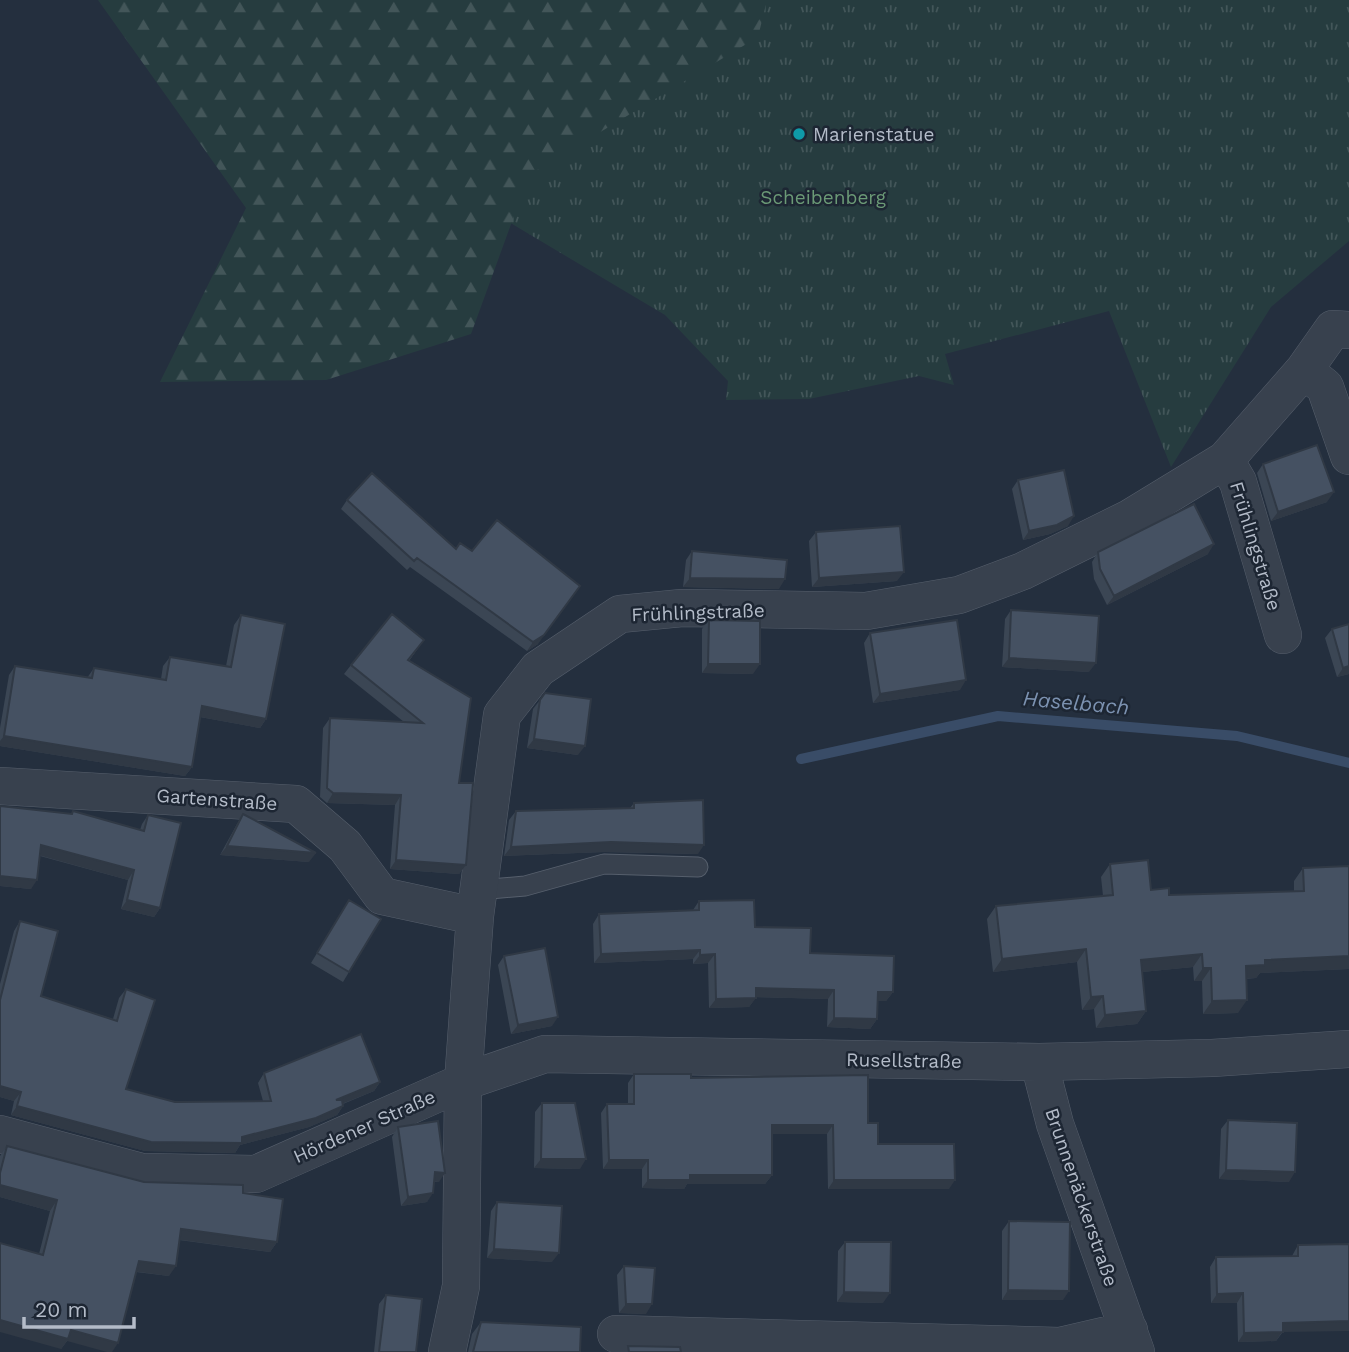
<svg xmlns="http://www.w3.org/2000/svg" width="1349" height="1352" viewBox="0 0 1349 1352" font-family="'Work Sans',sans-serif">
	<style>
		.grass { fill: url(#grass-tufts) }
		.forest { fill: url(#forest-firs) }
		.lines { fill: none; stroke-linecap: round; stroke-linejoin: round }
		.stream { stroke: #394c67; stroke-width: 10 }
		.lane-casing { stroke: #565f6c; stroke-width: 21 }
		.street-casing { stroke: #565f6c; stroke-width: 38 }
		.lane { stroke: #38414e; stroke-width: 19 }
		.street { stroke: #38414e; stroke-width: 37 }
		.wall { fill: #3b4654 }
		.shaded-wall { fill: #303945 }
		.building { fill: #455162; stroke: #303945; stroke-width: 2 }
		.culture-dot { fill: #0f9aa8; stroke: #1d2633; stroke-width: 2.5 }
		.labels { text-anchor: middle; stroke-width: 5; stroke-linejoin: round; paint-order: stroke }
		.poi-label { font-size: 19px; fill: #b4bcc9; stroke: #1d2633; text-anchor: start }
		.park-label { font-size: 19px; fill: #6b9a76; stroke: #1d2633 }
		.street-label { font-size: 19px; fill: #b4bcc9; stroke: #1d2633 }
		.water-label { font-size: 21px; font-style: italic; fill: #7c92b1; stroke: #1d2633 }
	</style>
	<defs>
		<pattern id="grass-tufts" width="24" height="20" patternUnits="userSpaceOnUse" patternTransform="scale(1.75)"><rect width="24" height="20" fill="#263c3f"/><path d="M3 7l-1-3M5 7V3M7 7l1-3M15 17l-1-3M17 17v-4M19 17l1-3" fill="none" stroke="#435659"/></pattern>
		<pattern id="forest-firs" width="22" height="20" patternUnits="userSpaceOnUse" patternTransform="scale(1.75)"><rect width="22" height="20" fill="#263c3f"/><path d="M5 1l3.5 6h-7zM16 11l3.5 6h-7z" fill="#435659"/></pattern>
	</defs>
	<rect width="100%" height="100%" fill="#242f3e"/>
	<!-- grass -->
	<path class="grass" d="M381 0H1349V241L1271 307 1171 467 1109 311 945 354 954 385 919 376 809 399 726 400 728 381 665 315 465 196Z"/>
	<!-- forest -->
	<path class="forest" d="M98 0H767L758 37 529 175 471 334 326 380 160 382 246 208Z"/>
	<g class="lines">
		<!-- stream -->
		<path class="stream" d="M801 759 998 716 1237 736 1349 763"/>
		<!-- lane casing -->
		<g class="lane-casing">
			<path id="lane" d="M479 890 525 886 604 864 698 867"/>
		</g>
		<!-- street casing -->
		<g class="street-casing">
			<path id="street" d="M1304 370 1325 387 1349 456
				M1225 460 1238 482 1283 635
				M0 786 296 804 345 846 382 896 475 916
				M1039 1062 1055 1124 1136 1352
				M0 1134 142 1172 256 1174 463 1082 545 1054 1039 1062 1212 1058 1349 1049
				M616 1334 1060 1346 1129 1330
				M447 1352 461 1286 463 1082 475 916 502 715 538 669 620 614 682 608 866 611 959 595 1023 571 1130 518 1225 460 1304 370 1333 329 1349 330"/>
		</g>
		<!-- lane -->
		<use href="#lane" class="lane"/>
		<!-- street -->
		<use href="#street" class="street"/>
	</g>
	<!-- wall -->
	<path class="wall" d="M1263 464 1327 502 1271 521 1257 473Z
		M1018 480 1068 526 1050 534 1023 540 1012 489Z
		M347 500 538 644 527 651 410 567 407 570 341 509Z
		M816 532 897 581 812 587 809 541Z
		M692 551 779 589 683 587 686 560Z
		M1098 552 1208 554 1107 605 1094 579 1092 562Z
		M1011 610 1089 672 1002 667 1005 619Z
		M241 615 266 719 260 728 200 717 192 767 185 776 0 746V728L9 675 15 666 87 678 94 668 161 679 163 666 170 657 226 666 234 625Z
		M709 620 753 674 702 673V629Z
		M1332 629 1349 674 1337 677 1325 638Z
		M870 633 960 690 873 703 864 643Z
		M424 640 409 661 459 783 466 865 459 874 390 869 395 805 327 803 320 797 323 728 330 718 404 722 344 674 351 665Z
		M540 700 578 755 527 748 533 709Z
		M634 803 698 854 604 852 504 856 509 820 516 811 630 808Z
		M0 806 71 814 73 811 140 830 142 824 148 815 160 908 154 917 121 909 128 880 40 856 31 889 0 886Z
		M243 814 309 862 220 855 237 824Z
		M1110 864 1151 890 1169 895 1294 891V881L1303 868 1349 866V969L1260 973 1256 978 1246 979 1238 1013 1203 1014 1202 981H1194L1193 967 1142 972 1146 1011 1137 1024 1096 1028 1094 1009 1082 1010 1077 962 993 972 987 919 996 906 1103 896 1101 877Z
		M349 900V972L343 982 311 963Z
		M699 901 810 953 893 992 886 1001H877V1019L870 1029 827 1027 828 999 756 997 749 1007 709 1008 708 963 693 964V959L594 963 593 924 599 914 693 910Z
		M20 921 41 996 113 1019 119 998 126 989V1089L175 1102 263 1101 258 1083 264 1073 380 1082 374 1091 343 1104V1106L337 1115 309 1127 240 1145 235 1153 145 1151 11 1115 14 1101 0 1097V984L14 931Z
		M504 956 552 1026 511 1034 498 965Z
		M634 1074 691 1078 868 1123 878 1144 949 1189H828L827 1134H772V1175L765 1184H687L684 1189 642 1188V1169H603L601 1113 607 1104H628V1083Z
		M542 1103 580 1169 534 1168 535 1112Z
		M1228 1120 1289 1182 1219 1179 1221 1129Z
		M398 1127 439 1182H434L427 1202 401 1206 392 1137Z
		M7 1146 144 1182 243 1193 277 1242 270 1252 179 1240 169 1276 136 1272 67 1341 61 1349 39 1254 50 1211 0 1197V1156Z
		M497 1202 552 1262 487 1258 491 1211Z
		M1009 1221 1063 1300H1002V1231Z
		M845 1242 883 1303 837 1302 838 1251Z
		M1349 1244 1276 1341 1238 1342 1237 1303H1211L1210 1267 1216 1257 1292 1256 1298 1245Z
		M624 1266 646 1314 619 1313 617 1275Z
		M386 1295 416 1352H374L379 1304Z
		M481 1322 580 1352H468L472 1334Z"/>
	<!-- shaded-wall -->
	<path class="shaded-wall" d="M1334 492 1327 502 1271 521 1278 512Z
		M1074 516 1068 526 1050 534 1023 540 1029 531Z
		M1214 544 1208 554 1107 605 1114 596Z
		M904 572 897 581 812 587 819 578Z
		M690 578 785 579 779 589 683 587Z
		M580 586 538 644 527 651 533 642Z
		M1009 658 1096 663 1089 672 1002 667Z
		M708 664H760L753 674 702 673Z
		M1349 666V674L1337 677 1343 668Z
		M966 680 960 690 873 703 880 694Z
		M202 706 266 719 260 728 195 716Z
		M4 736 192 767 185 776 0 746V741Z
		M534 739 585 746 578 755 527 748Z
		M333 793 401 795 395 805 327 803Z
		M611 842 704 845 698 854 604 852 504 856 511 847Z
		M41 845 134 870 128 880 35 854Z
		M227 846 316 853 309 862 220 855Z
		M396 860 466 865 459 874 390 869Z
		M0 876 37 880 31 889 0 886Z
		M127 900 160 908 154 917 121 909Z
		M1086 949 1077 962 993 972 1002 959Z
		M700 950 693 959 594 963 601 954Z
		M715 954 708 963 693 964 700 955Z
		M1202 954 1193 967 1132 973 1141 960Z
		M1349 956V969L1260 973 1256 978 1237 979 1246 966 1265 960Z
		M1203 968H1211L1202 981H1194Z
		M756 988 834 990 828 999 749 997Z
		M878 992H893L886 1001H871Z
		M1103 996 1094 1009 1082 1010 1091 997Z
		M756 998 749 1007 709 1008 716 999Z
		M1247 1000 1238 1013 1203 1014 1212 1001Z
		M1146 1011 1137 1024 1096 1028 1105 1015Z
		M558 1017 552 1026 511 1034 518 1025Z
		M834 1018 877 1019 870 1029 827 1027Z
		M380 1082 374 1091 329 1109 336 1100Z
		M0 1086 21 1092 14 1101 0 1097Z
		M17 1106 242 1137 343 1106 337 1115 309 1127 240 1145 235 1153 145 1151 11 1115Z
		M772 1125H833L827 1134H766Z
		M541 1159H586L580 1169 534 1168Z
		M609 1160H648L642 1169H603Z
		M1226 1170 1295 1172 1289 1182 1219 1179Z
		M435 1172 445 1173 439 1182 429 1181Z
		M690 1175H772L765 1184H687L684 1189 642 1188 648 1180Z
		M834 1180H955L949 1189H828Z
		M0 1185 57 1200 50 1211 0 1197Z
		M433 1193 427 1202 401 1206 408 1197Z
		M181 1229 277 1242 270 1252 174 1239Z
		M494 1249 559 1253 552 1262 487 1258Z
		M139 1261 176 1266 169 1276 132 1271Z
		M1008 1290 1069 1291 1063 1300H1002Z
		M844 1292 890 1293 883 1303 837 1302Z
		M1243 1293 1237 1303H1211L1217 1294Z
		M626 1304H652L646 1314 619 1313Z
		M0 1320 71 1330 118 1343 112 1352H107L67 1341 61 1349 0 1332Z
		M1349 1321V1331L1282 1332 1276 1341 1238 1342 1244 1333 1283 1323Z"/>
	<!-- building -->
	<path class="building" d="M1317 445 1334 492 1278 512 1263 464Z
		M1064 470 1074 516 1057 525 1029 531 1018 480Z
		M372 473 456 549 460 543 472 551 497 520 580 586 544 635 533 642 417 558 414 561 347 500Z
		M1194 504 1214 544 1114 596 1100 569 1098 552Z
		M900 526 904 572 819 578 816 532Z
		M692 551 787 560 785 579 690 578Z
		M1011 610 1099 616 1096 663 1009 658Z
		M392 614 424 640 408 660 471 698 459 783H473L466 865 396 860 401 795 333 793 327 788 330 718 423 723 351 665Z
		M241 615 285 624 266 719 202 706 192 767 4 736 15 666 92 678 94 668 166 680 170 657 231 667Z
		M709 620 760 621V664H708Z
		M957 620 966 680 880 694 870 633Z
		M1349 624V666L1343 668 1332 629Z
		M545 693 591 699 585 746 534 739 540 700Z
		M703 800 704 845 611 842 511 847 516 811 634 808V803Z
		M0 806 72 814 73 811 144 831 148 815 181 823 160 908 127 900 134 870 41 845 37 880 0 876Z
		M243 814 316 853 227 846Z
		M1148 860 1151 890 1169 888V895L1304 891 1303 868 1349 866V956L1265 960V965L1246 966 1247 1000 1212 1001 1211 968H1203L1202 954 1141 960 1146 1011 1105 1015 1103 996 1091 997 1086 949 1002 959 996 906 1113 895 1110 864Z
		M349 900 381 919 349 972 317 953Z
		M754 900 755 927 811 928 810 953 894 956 893 992H878L877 1019 834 1018V990L756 988V998L716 999 715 954 700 955V950L601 954 599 914 699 910V901Z
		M20 921 58 931 41 996 117 1021 126 989 155 1000 126 1089 175 1102 271 1101 264 1073 361 1034 380 1082 336 1100H342L343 1106 316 1118 242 1137V1143L151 1142 17 1106 21 1092 0 1086V1000Z
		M545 948 558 1017 518 1025 504 956Z
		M634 1074H691V1078L868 1075V1123H878V1144H954L955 1180H834L833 1125H772V1175H690V1180H648V1160H609L607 1104H634Z
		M542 1103H575L586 1159H541Z
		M1228 1120 1297 1123 1295 1172 1226 1170Z
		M438 1121 445 1173 435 1172 433 1193 408 1197 398 1127Z
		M7 1146 144 1182 243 1185V1193L283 1199 277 1242 181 1229 176 1266 139 1261 118 1343 71 1330 68 1339 0 1320V1243L43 1255 57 1200 0 1185V1173Z
		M497 1202 562 1206 559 1253 494 1249Z
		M1009 1221 1070 1222 1069 1291 1008 1290Z
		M845 1242H891L890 1293 844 1292Z
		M1349 1244V1321L1283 1323V1332L1244 1333 1243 1293 1217 1294 1216 1257 1298 1256V1245Z
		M624 1266 655 1268 652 1304H626Z
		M386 1295 422 1299 416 1352H379Z
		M481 1322 581 1327 580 1352H473Z
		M628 1346 680 1347 681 1352H629Z"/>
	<!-- markers -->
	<circle class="culture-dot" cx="799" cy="134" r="7"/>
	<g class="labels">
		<!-- poi labels -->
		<g class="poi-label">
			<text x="813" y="141">Marienstatue</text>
		</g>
		<!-- park labels -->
		<g class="park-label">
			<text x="823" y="204">Scheibenberg</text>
		</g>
		<!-- street labels -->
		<g class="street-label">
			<text transform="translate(1256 546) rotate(73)" y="7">Frühlingstraße</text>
			<text transform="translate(698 612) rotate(-2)" y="7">Frühlingstraße</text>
			<text transform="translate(217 799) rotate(4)" y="7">Gartenstraße</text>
			<text transform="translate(904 1060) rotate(1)" y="7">Rusellstraße</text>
			<text transform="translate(364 1126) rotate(-24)" y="7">Hördener Straße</text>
			<text transform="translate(1082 1197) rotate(71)" y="7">Brunnenäckerstraße</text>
		</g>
		<!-- water labels -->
		<g class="water-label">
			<text transform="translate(1076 703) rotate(5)" y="7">Haselbach</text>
		</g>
	</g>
	<!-- scale -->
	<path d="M24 1317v10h110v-10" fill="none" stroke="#b4bcc9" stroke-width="3.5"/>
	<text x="35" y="1317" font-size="21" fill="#b4bcc9" stroke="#1d2633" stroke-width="5" paint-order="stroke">20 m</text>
</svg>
